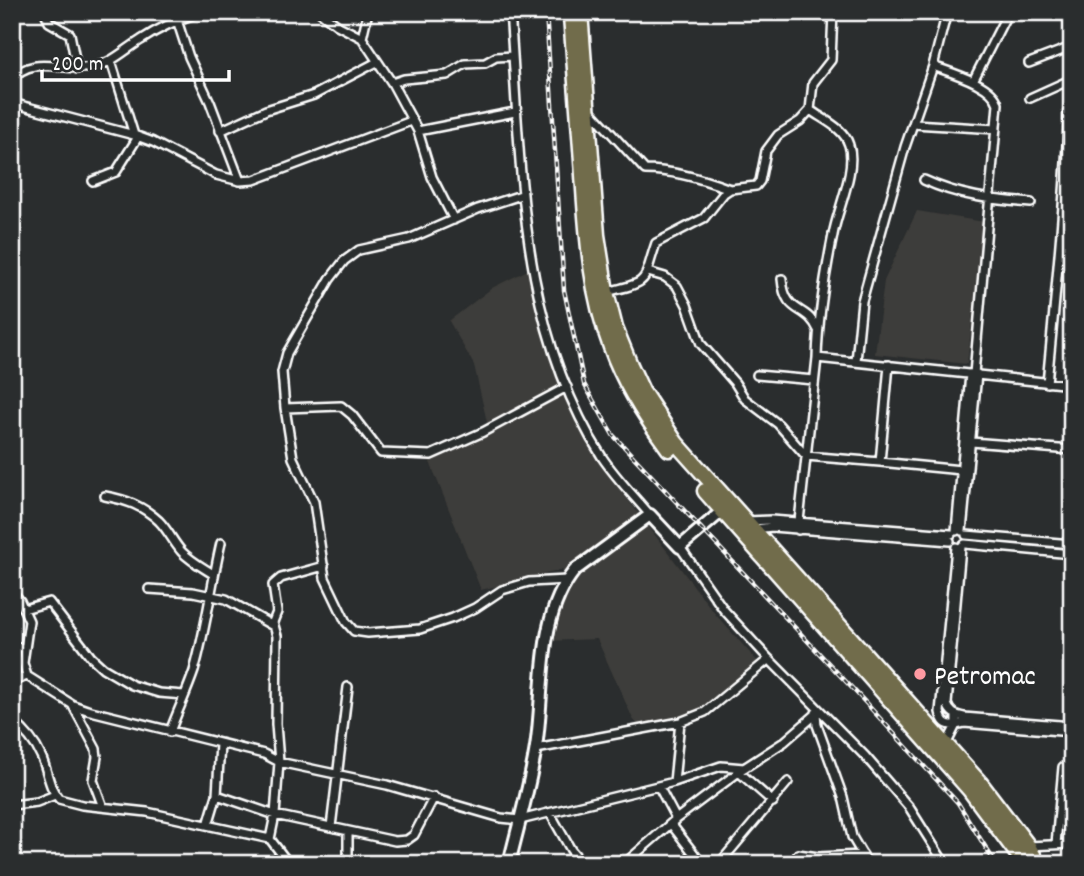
<svg xmlns="http://www.w3.org/2000/svg" width="1084" height="876" viewBox="0 0 1084 876" font-family="Dekko,sans-serif">
	<style>
		.built { fill: #3e3d3a }
		.lines { fill: none; stroke-linecap: round; stroke-linejoin: round }
		.street-casing { stroke: #fff; stroke-width: 12 }
		.secondary-casing { stroke: #fff; stroke-width: 16 }
		.highway-casing { stroke: #fff; stroke-width: 19 }
		.street { stroke: #2a2d2e; stroke-width: 7 }
		.secondary { stroke: #2a2d2e; stroke-width: 10 }
		.highway { stroke: #716c4b; stroke-width: 14 }
		.rail-casing { stroke: #fff; stroke-width: 4.5 }
		.rail { stroke: #2a2d2e; stroke-width: 2; stroke-dasharray: 5; stroke-linecap: butt }
		.poi-dot { fill: #ff9aa2; stroke: #2a2d2e; stroke-width: 2.5 }
		.labels { text-anchor: middle; stroke-width: 7; stroke-linejoin: round; paint-order: stroke }
		.poi-label { font-size: 28px; fill: #fff; stroke: #2a2d2e; text-anchor: start }
	</style>
	<rect width="100%" height="100%" fill="#2a2d2e"/>
	<filter id="ink" filterUnits="userSpaceOnUse"><feTurbulence type="fractalNoise" baseFrequency=".0143" numOctaves="2"/><feDisplacementMap in="SourceGraphic" scale="14" xChannelSelector="R" yChannelSelector="G"/><feConvolveMatrix kernelMatrix="1 2 1 2 8 2 1 2 1" color-interpolation-filters="sRGB"/></filter>
	<g filter="url(#ink)">
		<!-- built -->
		<path class="built" d="M917 211 984 222 967 364 875 354 884 281Z
			M528 270 562 390 596 458 716 615 758 662 711 706 685 719 639 726 633 719 597 639 546 641 568 580 562 570 481 590 430 462 489 431 474 365 449 321 492 288Z"/>
		<g class="lines">
			<!-- street casing -->
			<g class="street-casing">
				<path id="street" d="M45 12 49 22 70 34 77 69
					M320 12 337 25 362 38 392 83 418 131 515 112
					M510 12C522 164 517 323 602 457 616 478 634 496 650 515
					M177 20 189 57 210 102 240 181
					M362 38 368 12
					M111 61 134 135
					M1029 63 1071 47
					M933 66C952 73 993 84 998 104L974 374
					M12 80C31 53 66 73 94 67 112 63 125 50 141 40 159 28 179 19 200 12
					M973 81 1008 12
					M392 83 404 79 447 75 465 64 485 63 496 57 513 56
					M1030 98 1070 80
					M12 103 134 135 153 142 216 175 240 181 254 180 411 121
					M589 109 645 170C674 170 703 179 730 189
					M810 110C824 120 844 128 849 145 857 170 837 210 833 235 825 275 818 317 817 358
					M914 124 996 129
					M220 131 266 110 314 95 377 62
					M418 131 432 177 454 220
					M924 180C958 196 993 200 1031 203
					M93 181 116 172 138 137
					M521 195 478 209 409 239 359 250 344 261 330 279 287 353 282 372 285 408 293 458 314 502 325 578 346 622 354 631 368 633 420 629 453 618 475 608 502 590 529 582 567 580
					M648 272 665 277 677 286 687 305 701 344 735 383 745 399 778 424 806 456 880 462
					M782 279C785 316 807 304 818 330
					M606 292C652 281 642 284 656 243L704 218 724 193 730 189 756 186 760 181 766 151 778 135 800 121 810 110 813 83 831 60 833 12
					M856 361 862 301 905 147 933 66 947 12
					M889 365 880 462 961 470
					M757 375 814 380
					M1047 383C1057 281 1067 179 1070 77 1071 55 1070 34 1070 12
					M285 408 341 406 352 415 381 453 431 455 483 432 567 387
					M971 442 1072 450
					M105 496C127 500 143 506 159 521 168 530 173 542 182 552 191 561 202 567 213 574
					M747 521 771 520 951 534
					M755 529 772 527 950 541
					M798 530 817 358 1072 385
					M956 531 970 374
					M962 531 977 374
					M966 535 1072 544
					M965 544 1072 554
					M680 547 724 610 769 659 865 756 909 807 945 864
					M956 547 940 712C942 722 946 726 956 725V715
					M961 547 947 704C950 713 955 715 964 717L1072 726
					M149 589 193 592 226 599 273 626
					M12 591 20 601 29 621 23 663 27 676 73 705 87 710 264 754 279 762 387 785 501 818 520 820 674 782 680 722
					M24 609 49 602 91 657 103 668 132 685 159 693 184 695
					M12 646 23 648
					M12 682 27 676
					M73 706 96 749 97 757 93 780 103 807
					M816 713 817 725 843 797 852 837 868 864
					M12 720C24 730 35 742 41 756 48 770 48 787 59 799L82 805 147 812 270 839
					M170 732C177 712 187 692 194 671 206 629 211 586 221 543
					M946 745 956 725 964 723 1072 732
					M536 749 680 722 705 712 769 659
					M740 773 773 802
					M674 782 721 766 744 768
					M659 787 676 819
					M217 795 275 815 395 841 407 840 414 835 434 797
					M12 805 37 802 55 795
					M550 813 571 850 583 864
					M671 824 702 864
					M208 825 217 795 220 744
					M331 827 348 687
					M1056 844 1063 767
					M1028 846 1072 844
					M798 854 818 857 863 855
					M289 864 270 839 275 815 279 762 276 724 277 636 273 622 277 612 273 585 281 578 324 566
					M348 864V831
					M624 864 676 819 744 768 784 742 815 715
					M719 864 788 782"/>
			</g>
			<!-- secondary casing -->
			<g class="secondary-casing">
				<path id="secondary" d="M509 864C518 826 530 786 536 747 545 690 536 617 575 570L650 515 680 547 728 506"/>
			</g>
			<!-- highway casing -->
			<g class="highway-casing">
				<path id="highway" d="M580 12 597 235 606 292 615 328 630 365 642 391 676 443 980 783 1028 846 1038 864
					M571 16C575 69 579 122 583 175 587 233 590 292 611 347 624 384 646 418 669 449
					M705 491 970 790 1025 864"/>
			</g>
			<!-- street -->
			<use href="#street" class="street"/>
			<!-- secondary -->
			<use href="#secondary" class="secondary"/>
			<!-- highway -->
			<use href="#highway" class="highway"/>
			<!-- rail casing -->
			<g class="rail-casing">
				<path id="rail" d="M546 12 564 290 584 384 613 435 852 688 958 803 996 864"/>
			</g>
			<!-- rail -->
			<use href="#rail" class="rail"/>
		</g>
	</g>
	<!-- markers -->
	<circle class="poi-dot" cx="920" cy="674" r="7"/>
	<g class="labels">
		<!-- poi labels -->
		<g class="poi-label">
			<text x="934" y="684">Petromac</text>
		</g>
	</g>
	<!-- margin -->
	<rect width="1084" height="876" fill="none" stroke="#2a2d2e" stroke-width="42"/>
	<rect x="21" y="21" width="1042" height="834" fill="none" stroke="#fff" stroke-width="2.5" filter="url(#ink)"/>
	<!-- scale -->
	<path d="M42 70v10h187v-10" fill="none" stroke="#ffffff" stroke-width="3.5"/>
	<text x="52" y="70" font-size="21" fill="#ffffff" stroke="#2a2d2e" stroke-width="5" paint-order="stroke">200 m</text>
</svg>
